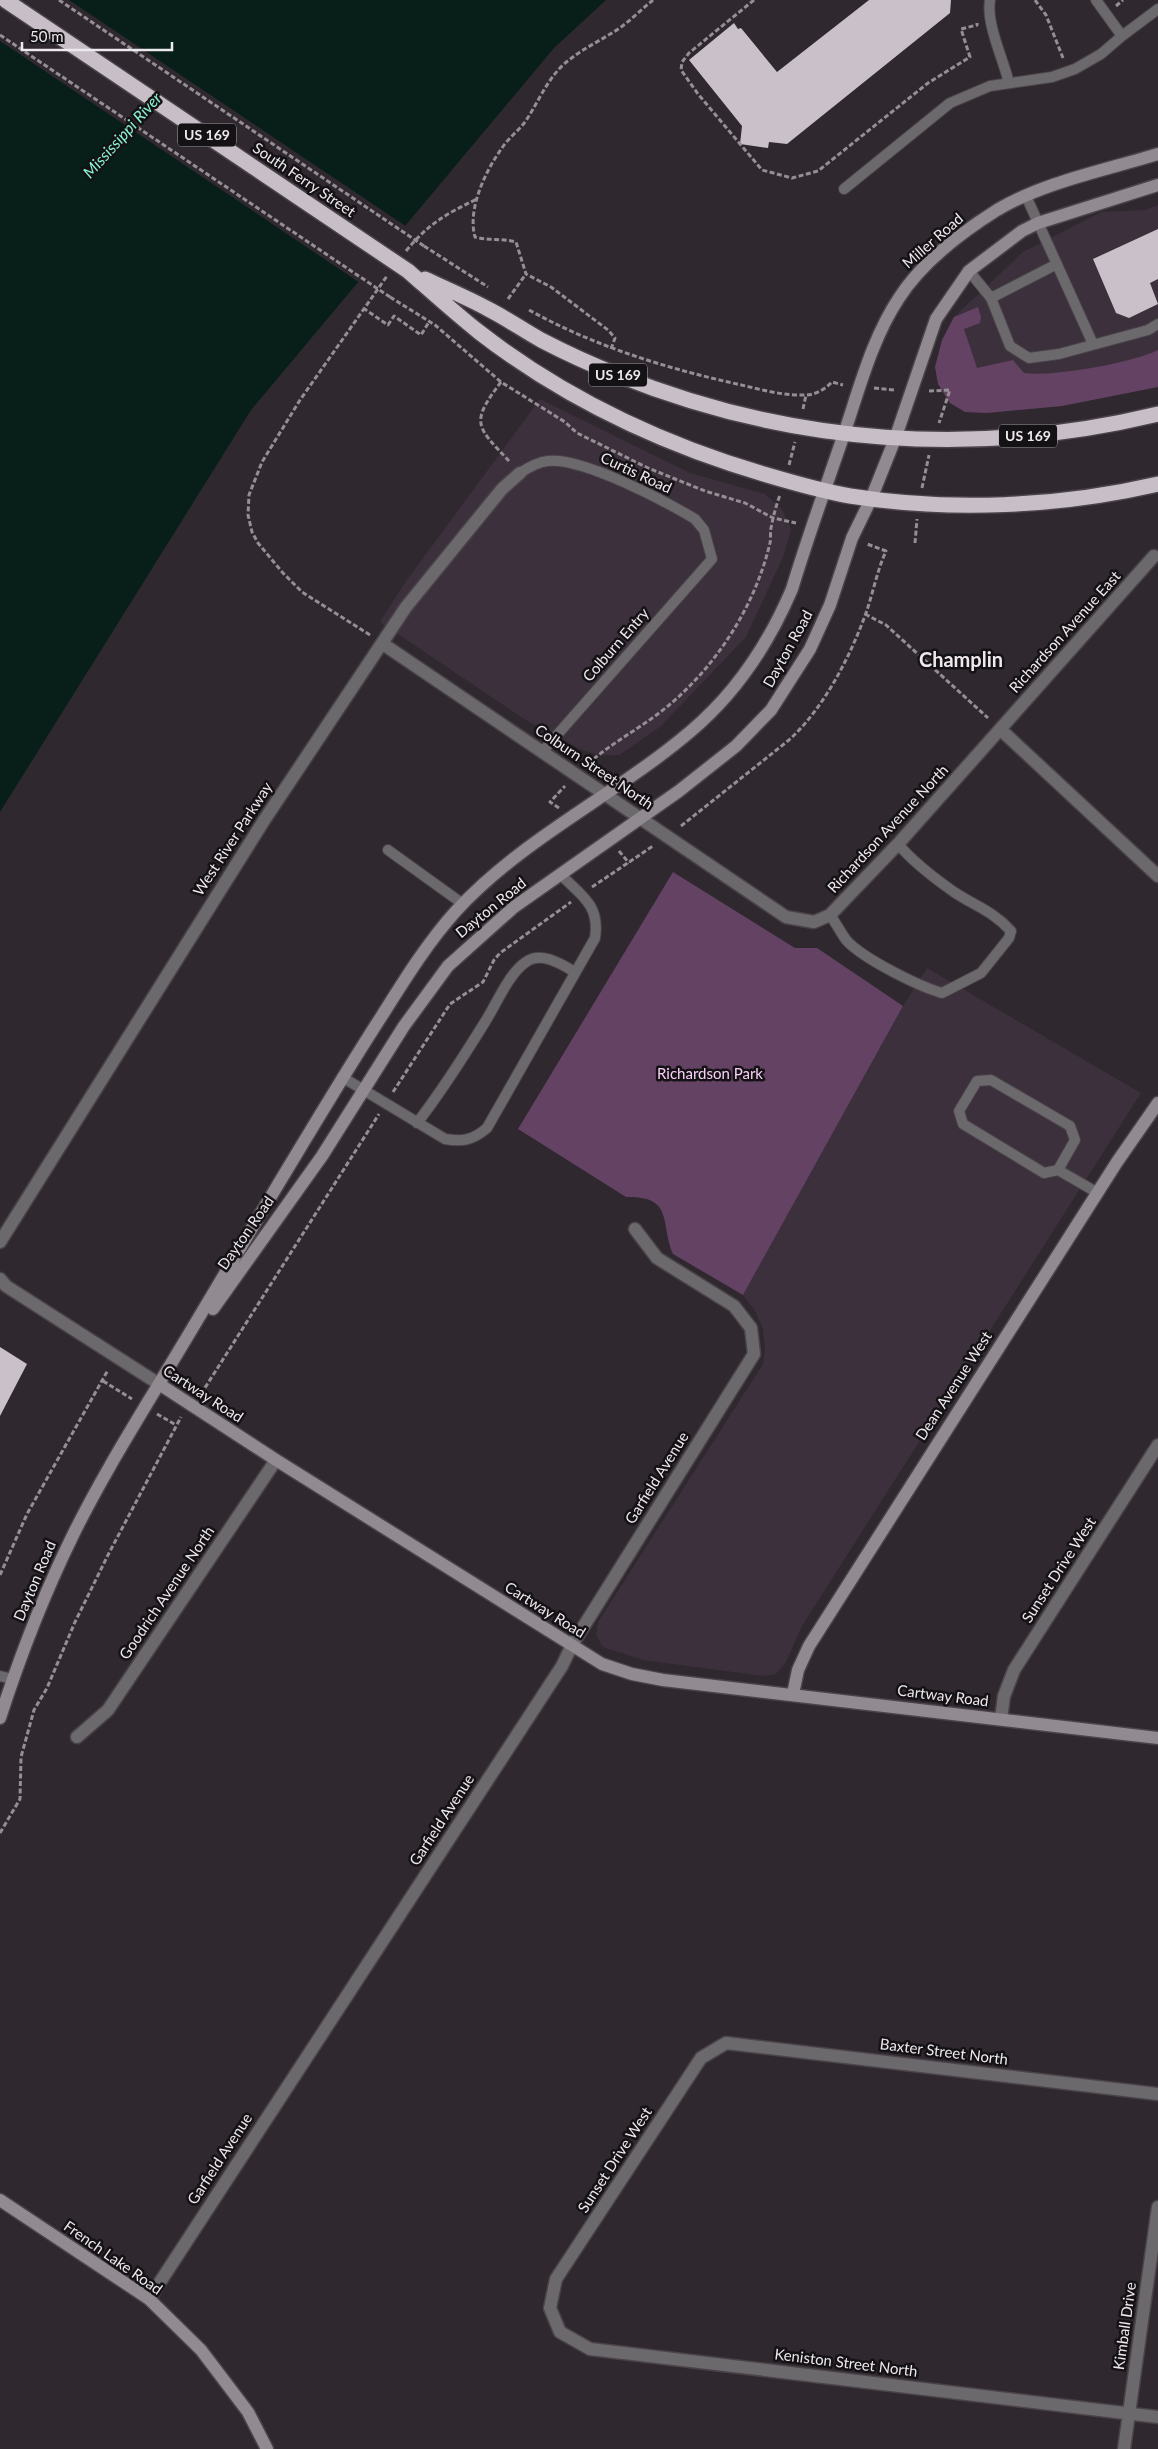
<svg xmlns="http://www.w3.org/2000/svg" width="1158" height="2449" viewBox="0 0 1158 2449" font-family="Lato,sans-serif">
	<style>
		.built { fill: #3b303b }
		.green { fill: #634263 }
		.water { fill: #071f18 }
		.pier { fill: #2f282f }
		.building { fill: #c9c0c9 }
		.lines { fill: none; stroke-linecap: round; stroke-linejoin: round }
		.lane-casing { stroke: #4a434a; stroke-width: 12 }
		.street-casing { stroke: #4a434a; stroke-width: 15 }
		.secondary-casing { stroke: #4a434a; stroke-width: 15 }
		.highway-casing { stroke: #4a434a; stroke-width: 18 }
		.path { stroke: #958f95; stroke-width: 3; stroke-dasharray: 5 2.5; stroke-linecap: butt }
		.lane { stroke: #6c696c; stroke-width: 10 }
		.street { stroke: #6c696c; stroke-width: 12 }
		.secondary { stroke: #918b91; stroke-width: 12 }
		.highway { stroke: #c7bec7; stroke-width: 15 }
		.highway-bridge-casing { stroke: #4a434a; stroke-width: 18; stroke-linecap: butt }
		.path-bridge { stroke: #958f95; stroke-width: 3; stroke-dasharray: 5 2.5; stroke-linecap: butt }
		.highway-bridge { stroke: #c7bec7; stroke-width: 15 }
		.labels { text-anchor: middle; stroke-width: 5; stroke-linejoin: round; paint-order: stroke }
		.shield { fill: #151215; stroke: #ada8ad; stroke-width: 1 }
		.shield-label { font-size: 14px; font-weight: bold; fill: #eee9ee }
		.street-label { font-size: 15px; fill: #eee9ee; stroke: #151215 }
		.park-label { font-size: 15px; fill: #f8d0f7; stroke: #151215 }
		.water-label { font-size: 16px; font-style: italic; fill: #88f5d3; stroke: #151215 }
		.district-label { font-size: 20px; font-weight: bold; fill: #eee9ee; stroke: #151215 }
	</style>
	<rect width="100%" height="100%" fill="#2f282f"/>
	<!-- built -->
	<path class="built" d="M1158 205V387L1062 406 987 413 965 412 950 403 938 384 935 367 942 340 954 317 1023 252 1101 212 1145 210Z
		M540 399 690 473 765 494 782 509 791 529 784 555 746 637 660 727 619 755H598L580 749 524 719 380 622 404 584Z
		M927 968 1141 1093 802 1626 786 1662 776 1674 763 1676 643 1660 603 1647 596 1635 598 1622 763 1364 765 1350 763 1329 755 1311 743 1295 903 1006Z"/>
	<!-- green -->
	<path class="green" d="M978 307 981 317 980 323 964 329 977 368 1013 360 1024 373C1052 377 1132 363 1158 350V387L1062 406 987 413 965 412 950 403 938 384 935 367 942 340 954 317Z
		M673 872 795 948H817L903 1006 743 1295 673 1254C660 1222 674 1196 626 1197L518 1129Z"/>
	<!-- water -->
	<path class="water" d="M0 0H606L554 48 251 410 0 812Z"/>
	<!-- pier -->
	<path class="pier" d="M0 0H69L407 227 360 283 0 41Z"/>
	<!-- building -->
	<path class="building" d="M869 0H951L950 13 787 144 769 142 768 148 740 144 742 126 689 60 734 23 738 29 741 28 777 72Z
		M1158 229V279L1150 283 1158 304 1129 318 1116 313 1093 259Z
		M0 1347 27 1364 0 1416Z"/>
	<g class="lines">
		<!-- lane casing -->
		<g class="lane-casing">
			<path id="lane" d="M990 0C986 24 1003 58 1009 83
				M1096 0 1122 36 1158 9
				M844 189 950 103 990 86 1052 77 1075 69 1101 54 1122 36
				M1026 196 1093 344
				M969 271 991 298 1010 346 1029 358 1059 354 1148 330 1158 324
				M991 298 1057 264
				M520 473C529 467 538 462 548 461 582 457 665 501 695 519L704 530 712 559 542 752
				M388 850 463 904
				M830 915C836 923 842 935 847 941 864 959 918 986 942 993L981 973 1009 938 1011 931C993 911 975 906 954 892 934 878 914 863 898 844
				M342 1077 445 1139C463 1142 473 1140 487 1128L595 938C600 905 582 896 561 875
				M417 1123C442 1091 464 1056 485 1022 496 1005 509 973 526 962 541 951 561 964 575 972
				M1058 1170 1075 1140 1070 1126 991 1080 977 1081 959 1111 963 1124 1044 1173 1058 1170 1098 1193
				M0 1676 13 1679"/>
		</g>
		<!-- street casing -->
		<g class="street-casing">
			<path id="street" d="M383 644 786 917 814 922 830 915 898 844 1154 556
				M1000 729 1158 876
				M0 1242 263 822 406 607 502 489 520 473
				M0 1279 6 1286 159 1384
				M1001 1719 1004 1696 1014 1670 1158 1445
				M77 1737 108 1710 276 1460
				M1158 2094 726 2043 701 2058 556 2279 550 2308 560 2332 590 2349 1158 2417
				M149 2299 562 1666 572 1645 754 1354 751 1328 734 1306 657 1258 635 1229
				M1124 2449 1158 2207"/>
		</g>
		<!-- secondary casing -->
		<g class="secondary-casing">
			<path id="secondary" d="M213 1309 322 1156 404 1026 448 966 514 907 679 791 736 746 771 710 810 649 830 605 852 538 871 499 895 439 936 319 969 271 1022 231 1038 223 1158 185
				M159 1384 276 1460 602 1664 632 1674 663 1680 1158 1738
				M793 1694 798 1670 809 1646 1117 1162 1158 1103
				M0 1718C20 1656 44 1594 73 1535 99 1482 130 1432 160 1382 199 1318 237 1253 276 1188 311 1130 346 1071 383 1014 405 979 428 942 456 911 523 838 616 795 691 731 736 693 769 643 792 589 808 536 827 484 845 431 860 386 873 337 899 298 922 262 962 232 997 210 1044 182 1106 170 1158 154
				M0 2200 149 2299 201 2350 248 2412 267 2449"/>
		</g>
		<!-- highway casing -->
		<g class="highway-casing">
			<path id="highway" d="M408 271C432 292 455 313 479 332 564 398 664 445 767 475 794 483 822 491 850 496 951 512 1059 507 1158 484
				M425 279C446 289 468 298 488 309 506 318 523 330 541 340 566 353 592 365 618 375 792 445 976 458 1158 414"/>
		</g>
		<!-- path -->
		<path class="path" d="M754 0 689 53 682 62 681 70 698 94 762 170 792 178 818 171 928 83 970 57 961 29 977 25V23
			M1035 0 1046 15 1063 58
			M1116 6 1123 0
			M424 246 488 287
			M406 251C428 224 446 214 477 199
			M390 297 435 325 501 382 565 422 577 433 648 468 705 491 745 503 773 518 796 523
			M508 299 526 274
			M363 308 388 325 394 316 421 335 429 322
			M529 310C594 346 665 368 737 384 759 389 783 396 805 395 816 395 825 389 832 382L843 385
			M611 349 615 338 608 330 551 287 526 274 516 242C502 238 489 241 475 237 467 209 486 170 502 148 509 137 520 130 527 119 540 99 549 75 569 60 585 47 604 39 621 27 632 19 642 9 653 0
			M501 382C470 423 476 426 509 461
			M874 388 895 390
			M929 391 950 390 939 423
			M803 409 806 395
			M789 465 795 442
			M922 488 929 455
			M915 543 917 519
			M865 614 886 625 988 718
			M370 635 302 592 283 573 258 543 252 532 248 515 249 495 262 462 300 400 387 276
			M588 764C612 742 643 727 668 706 717 665 755 606 770 543 771 539 770 533 771 528 773 517 776 506 780 495
			M559 808 550 802 565 786
			M681 826 789 740C824 708 850 657 866 613 873 593 877 571 886 551L867 544
			M619 851 629 863
			M592 887 653 846
			M393 1092 450 1004 483 982 494 960 500 953 571 902
			M103 1381 132 1399
			M201 1394 379 1114
			M157 1414 176 1425
			M0 1575 27 1514 108 1370
			M0 1833 20 1799 21 1757 34 1710 47 1688 75 1622 109 1553 181 1417"/>
		<!-- lane -->
		<use href="#lane" class="lane"/>
		<!-- street -->
		<use href="#street" class="street"/>
		<!-- secondary -->
		<use href="#secondary" class="secondary"/>
		<!-- highway -->
		<use href="#highway" class="highway"/>
		<!-- highway-bridge casing -->
		<g class="highway-bridge-casing">
			<path id="highway-bridge" d="M5 0 408 271"/>
		</g>
		<!-- path-bridge -->
		<path class="path-bridge" d="M59 0 424 246
			M0 35 390 297"/>
		<!-- highway-bridge -->
		<use href="#highway-bridge" class="highway-bridge"/>
	</g>
	<g class="labels">
		<!-- shield labels -->
		<g class="shield">
			<rect x="178" y="123.5" width="58" height="23" rx="4"/>
			<rect x="589" y="363.5" width="58" height="23" rx="4"/>
			<rect x="999" y="424.5" width="58" height="23" rx="4"/>
		</g>
		<g class="shield-label">
			<text x="207" y="140">US 169</text>
			<text x="618" y="380">US 169</text>
			<text x="1028" y="441">US 169</text>
		</g>
		<!-- street labels -->
		<g class="street-label">
			<text transform="translate(304 180) rotate(34)" y="5">South Ferry Street</text>
			<text transform="translate(933 241) rotate(-41)" y="5">Miller Road</text>
			<text transform="translate(636 473) rotate(25)" y="5">Curtis Road</text>
			<text transform="translate(1065 632) rotate(-48)" y="5">Richardson Avenue East</text>
			<text transform="translate(616 645) rotate(-49)" y="5">Colburn Entry</text>
			<text transform="translate(788 649) rotate(-61)" y="5">Dayton Road</text>
			<text transform="translate(594 767) rotate(34)" y="5">Colburn Street North</text>
			<text transform="translate(888 829) rotate(-47)" y="5">Richardson Avenue North</text>
			<text transform="translate(233 839) rotate(-57)" y="5">West River Parkway</text>
			<text transform="translate(491 908) rotate(-39)" y="5">Dayton Road</text>
			<text transform="translate(246 1233) rotate(-55)" y="5">Dayton Road</text>
			<text transform="translate(954 1386) rotate(-57)" y="5">Dean Avenue West</text>
			<text transform="translate(203 1394) rotate(33)" y="5">Cartway Road</text>
			<text transform="translate(657 1478) rotate(-58)" y="5">Garfield Avenue</text>
			<text transform="translate(1059 1570) rotate(-57)" y="5">Sunset Drive West</text>
			<text transform="translate(35 1581) rotate(-67)" y="5">Dayton Road</text>
			<text transform="translate(167 1593) rotate(-56)" y="5">Goodrich Avenue North</text>
			<text transform="translate(545 1610) rotate(32)" y="5">Cartway Road</text>
			<text transform="translate(943 1696) rotate(7)" y="5">Cartway Road</text>
			<text transform="translate(442 1820) rotate(-57)" y="5">Garfield Avenue</text>
			<text transform="translate(944 2052) rotate(7)" y="5">Baxter Street North</text>
			<text transform="translate(220 2159) rotate(-57)" y="5">Garfield Avenue</text>
			<text transform="translate(615 2160) rotate(-57)" y="5">Sunset Drive West</text>
			<text transform="translate(113 2258) rotate(35)" y="5">French Lake Road</text>
			<text transform="translate(1125 2326) rotate(-82)" y="5">Kimball Drive</text>
			<text transform="translate(846 2363) rotate(7)" y="5">Keniston Street North</text>
		</g>
		<!-- park labels -->
		<g class="park-label">
			<text x="710" y="1079">Richardson Park</text>
		</g>
		<!-- water labels -->
		<g class="water-label">
			<text transform="translate(122 135) rotate(-48)" y="6">Mississippi River</text>
		</g>
		<!-- district labels -->
		<g class="district-label">
			<text x="961" y="667">Champlin</text>
		</g>
	</g>
	<!-- scale -->
	<path d="M22 42v8h150v-8" fill="none" stroke="#eee9ee" stroke-width="2.5"/>
	<text x="30" y="42" font-size="15" fill="#eee9ee" stroke="#151215" stroke-width="4" paint-order="stroke">50 m</text>
</svg>
